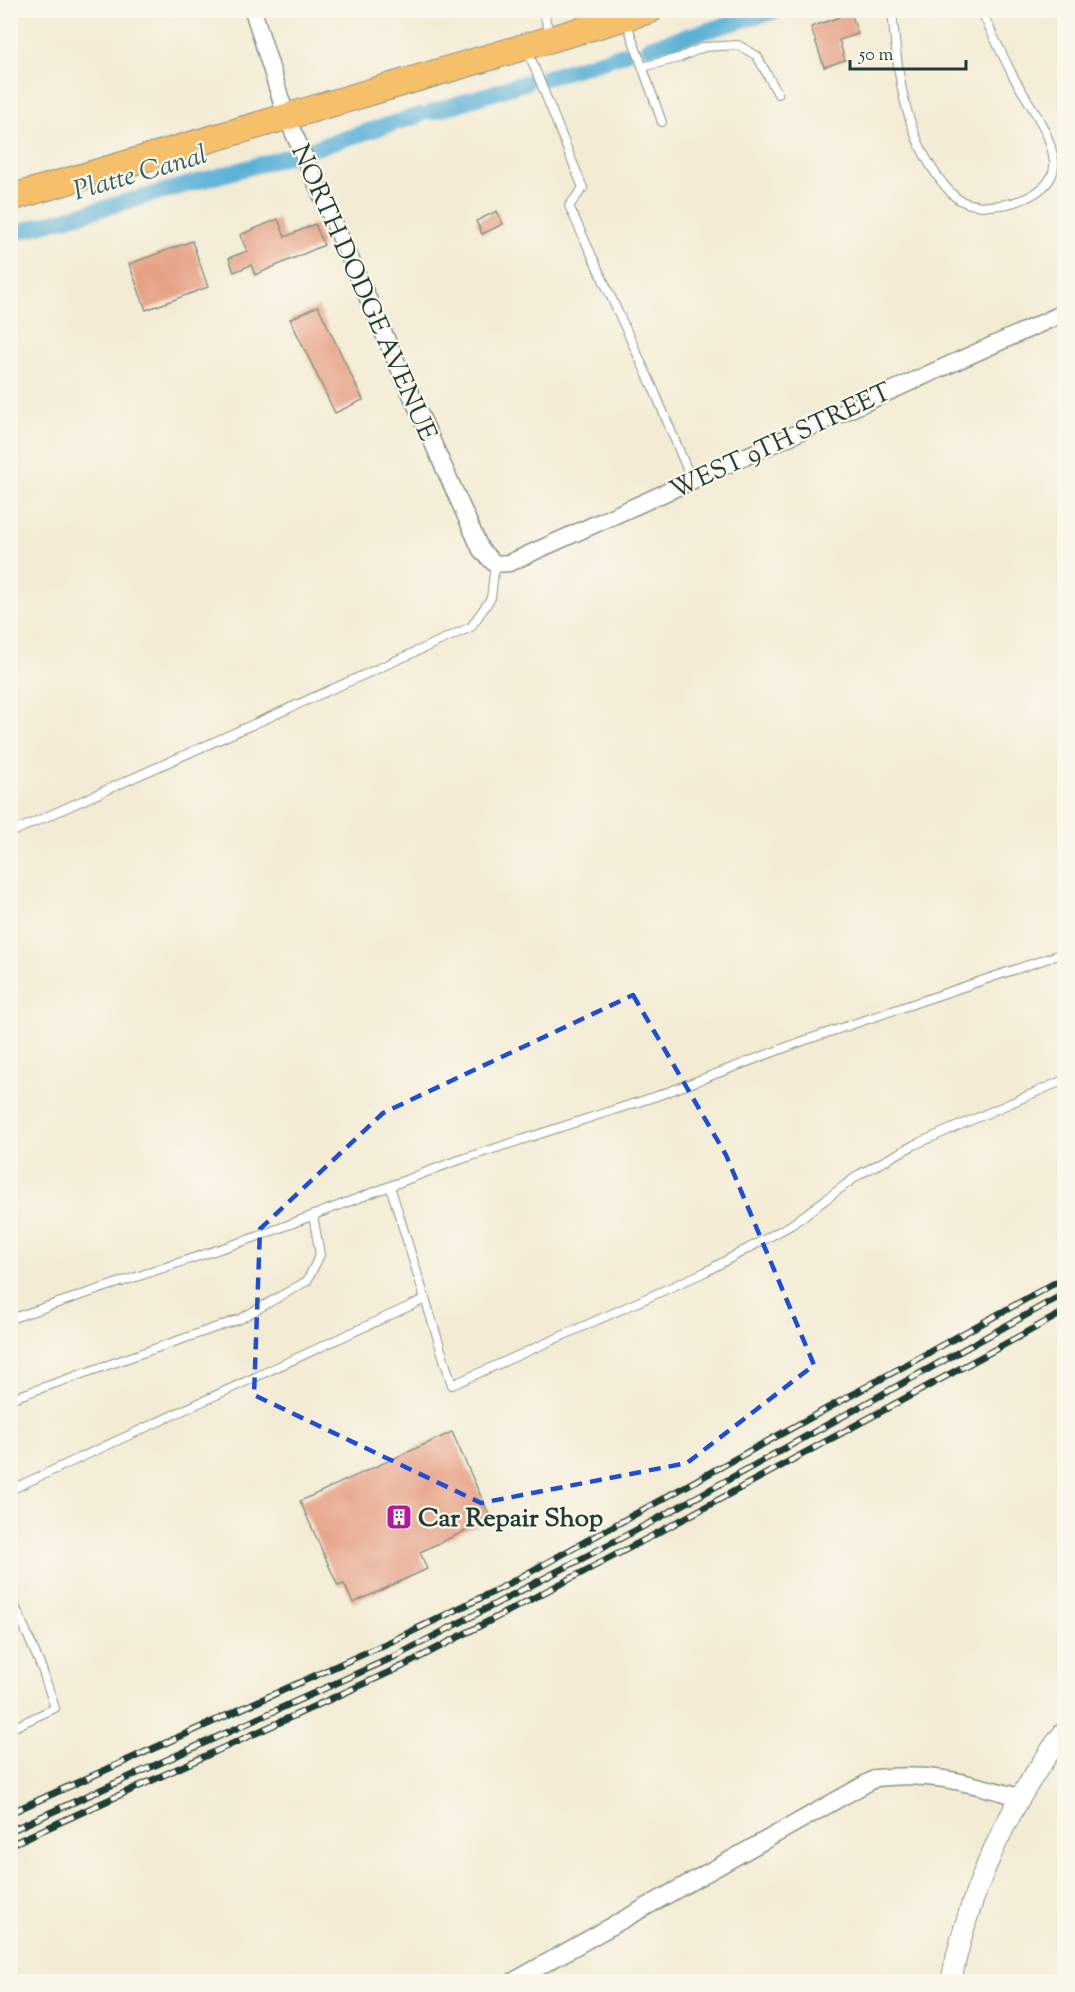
<svg xmlns="http://www.w3.org/2000/svg" width="1075" height="1992" viewBox="0 0 1075 1992" font-family="'Sorts Mill Goudy',serif">
	<style>
		.lines { fill: none; stroke-linecap: round; stroke-linejoin: round }
		.canal { stroke: #59b0d6; stroke-width: 16 }
		.building { fill: #e6a185 }
		.service-casing { stroke: #899484; stroke-width: 10 }
		.minor-casing { stroke: #899484; stroke-width: 19 }
		.tertiary-casing { stroke: #899484; stroke-width: 22 }
		.primary-casing { stroke: #899484; stroke-width: 28 }
		.service { stroke: #fff; stroke-width: 8 }
		.minor { stroke: #fff; stroke-width: 16 }
		.tertiary { stroke: #fff; stroke-width: 20 }
		.primary { stroke: #f6c06b; stroke-width: 26 }
		.rail-casing { stroke: #1f3d34; stroke-width: 7 }
		.rail { stroke: #fbf7ec; stroke-width: 4.5; stroke-dasharray: 14; stroke-linecap: butt }
		.marked { fill: none; stroke: #1d4ed8; stroke-width: 4.5; stroke-dasharray: 12 8; stroke-linejoin: round }
		.labels { text-anchor: middle; stroke-width: 4.5; stroke-linejoin: round; paint-order: stroke }
		.street-label { font-size: 26px; fill: #1f3d34; stroke: #fbf7ec }
		.poi-label { font-size: 26px; font-weight: bold; fill: #1f3d34; stroke: #fbf7ec; text-anchor: start }
		.water-label { font-size: 27px; font-style: italic; fill: #306065; stroke: #fbf7ec }
	</style>
	<rect width="100%" height="100%" fill="#fbf7ec"/>
	<filter id="ink" filterUnits="userSpaceOnUse"><feTurbulence type="fractalNoise" baseFrequency=".0167" numOctaves="2"/><feDisplacementMap in="SourceGraphic" scale="12" xChannelSelector="R" yChannelSelector="G"/><feConvolveMatrix kernelMatrix="1 2 1 2 8 2 1 2 1" color-interpolation-filters="sRGB"/></filter>
	<filter id="wash" filterUnits="userSpaceOnUse"><feTurbulence type="fractalNoise" baseFrequency=".008" numOctaves="4" result="noise"/><feDisplacementMap in="SourceGraphic" scale="24" xChannelSelector="R" yChannelSelector="G"/><feGaussianBlur stdDeviation="1.35" result="paint"/><feColorMatrix in="noise" values="0 0 0 0 0 0 0 0 0 0 0 0 0 0 0 0 0 1.4 0 .05"/><feComposite in="paint" operator="in"/></filter>
	<g filter="url(#wash)">
		<rect width="100%" height="100%" fill="#f3ebd4"/>
		<g class="lines">
			<!-- canal -->
			<path class="canal" d="M649 47 779 10
				M545 78 624 54
				M432 112 527 82
				M315 148 420 115
				M10 234 290 156"/>
		</g>
		<g id="blocks">
			<!-- building -->
			<path class="building" d="M851 13 858 34 839 40 845 60 824 67 811 27Z
				M497 211 503 224 482 234 476 221Z
				M278 219 285 237 315 224 324 245 255 275 251 265 234 272 229 258 247 251 240 235Z
				M192 241 208 287 146 310 129 264Z
				M318 306 363 400 335 413 290 319Z
				M452 1432 491 1519 420 1552 427 1569 353 1603 344 1584 338 1586 300 1501Z"/>
		</g>
	</g>
	<g filter="url(#ink)">
		<use href="#blocks" fill-opacity="0" stroke="#899484" stroke-width="1.5"/>
		<g class="lines">
			<!-- service casing -->
			<g class="service-casing">
				<path id="service" d="M543 10 550 36
					M892 10C898 76 904 143 952 194 976 220 1058 201 1054 162 1051 131 1028 103 1013 76 1002 54 991 32 981 10
					M626 21 662 122
					M527 49 583 188 569 206 654 390 692 481
					M642 67 679 58 704 47 738 45 757 56 778 94
					M10 833 471 627 491 598 495 564
					M390 1186 452 1385 705 1272 791 1225 860 1174 914 1145 1064 1080
					M10 1319 259 1236 453 1162 657 1096 803 1041 1064 953
					M10 1399 240 1319 307 1281 320 1255 313 1215
					M10 1490 425 1299
					M10 1594 42 1669 55 1708 10 1729"/>
			</g>
			<!-- minor casing -->
			<g class="minor-casing">
				<path id="minor" d="M253 10 286 116 481 550 495 564 509 563 1064 313
					M512 1982 876 1778C933 1772 965 1782 1019 1797"/>
			</g>
			<!-- tertiary casing -->
			<g class="tertiary-casing">
				<path id="tertiary" d="M951 1982C969 1889 1008 1806 1064 1732"/>
			</g>
			<!-- primary casing -->
			<g class="primary-casing">
				<path id="primary" d="M10 198 650 10"/>
			</g>
			<!-- service -->
			<use href="#service" class="service"/>
			<!-- minor -->
			<use href="#minor" class="minor"/>
			<!-- tertiary -->
			<use href="#tertiary" class="tertiary"/>
			<!-- primary -->
			<use href="#primary" class="primary"/>
			<!-- rail casing -->
			<g class="rail-casing">
				<path id="rail" d="M10 1813 392 1641 501 1588 1064 1278
					M10 1831 398 1655 646 1525 1064 1294
					M10 1845 403 1666 652 1536 1064 1312"/>
			</g>
			<!-- rail -->
			<use href="#rail" class="rail"/>
		</g>
	</g>
	<!-- marked area -->
	<path class="marked" d="M633 995 726 1155 814 1365 687 1463 481 1503 254 1395 260 1229 383 1113Z"/>
	<!-- icons -->
	<defs>
		<g id="building-square" transform="scale(1.35)"><rect x="-9" y="-9" width="18" height="18" rx="4" fill="#b5179e" stroke="#fbf7ec"/><path d="M-4-6H4V6H1V3H-1V6H-4ZM-2.5-4.3h1.7v1.8h-1.7ZM.8-4.3h1.7v1.8H.8ZM-2.5-1h1.7V.8h-1.7ZM.8-1h1.7V.8H.8Z" fill="#fff"/></g>
	</defs>
	<g fill-rule="evenodd">
		<use href="#building-square" x="399" y="1517"/>
	</g>
	<g class="labels">
		<!-- street labels -->
		<g class="street-label">
			<text transform="translate(365 292) rotate(66)" y="9">NORTH DODGE AVENUE</text>
			<text transform="translate(780 440) rotate(-25)" y="9">WEST 9TH STREET</text>
		</g>
		<!-- poi labels -->
		<g class="poi-label">
			<text x="418" y="1526">Car Repair Shop</text>
		</g>
		<!-- water labels -->
		<g class="water-label">
			<text transform="translate(140 172) rotate(-16)" y="9">Platte Canal</text>
		</g>
	</g>
	<!-- margin -->
	<rect width="1075" height="1992" fill="none" stroke="#fbf7ec" stroke-width="36"/>
	<!-- scale -->
	<path d="M850 60v9h116v-9" fill="none" stroke="#1f3d34" stroke-width="3"/>
	<text x="859" y="60" font-size="18" fill="#1f3d34" stroke="#fbf7ec" stroke-width="4.5" paint-order="stroke">50 m</text>
</svg>
